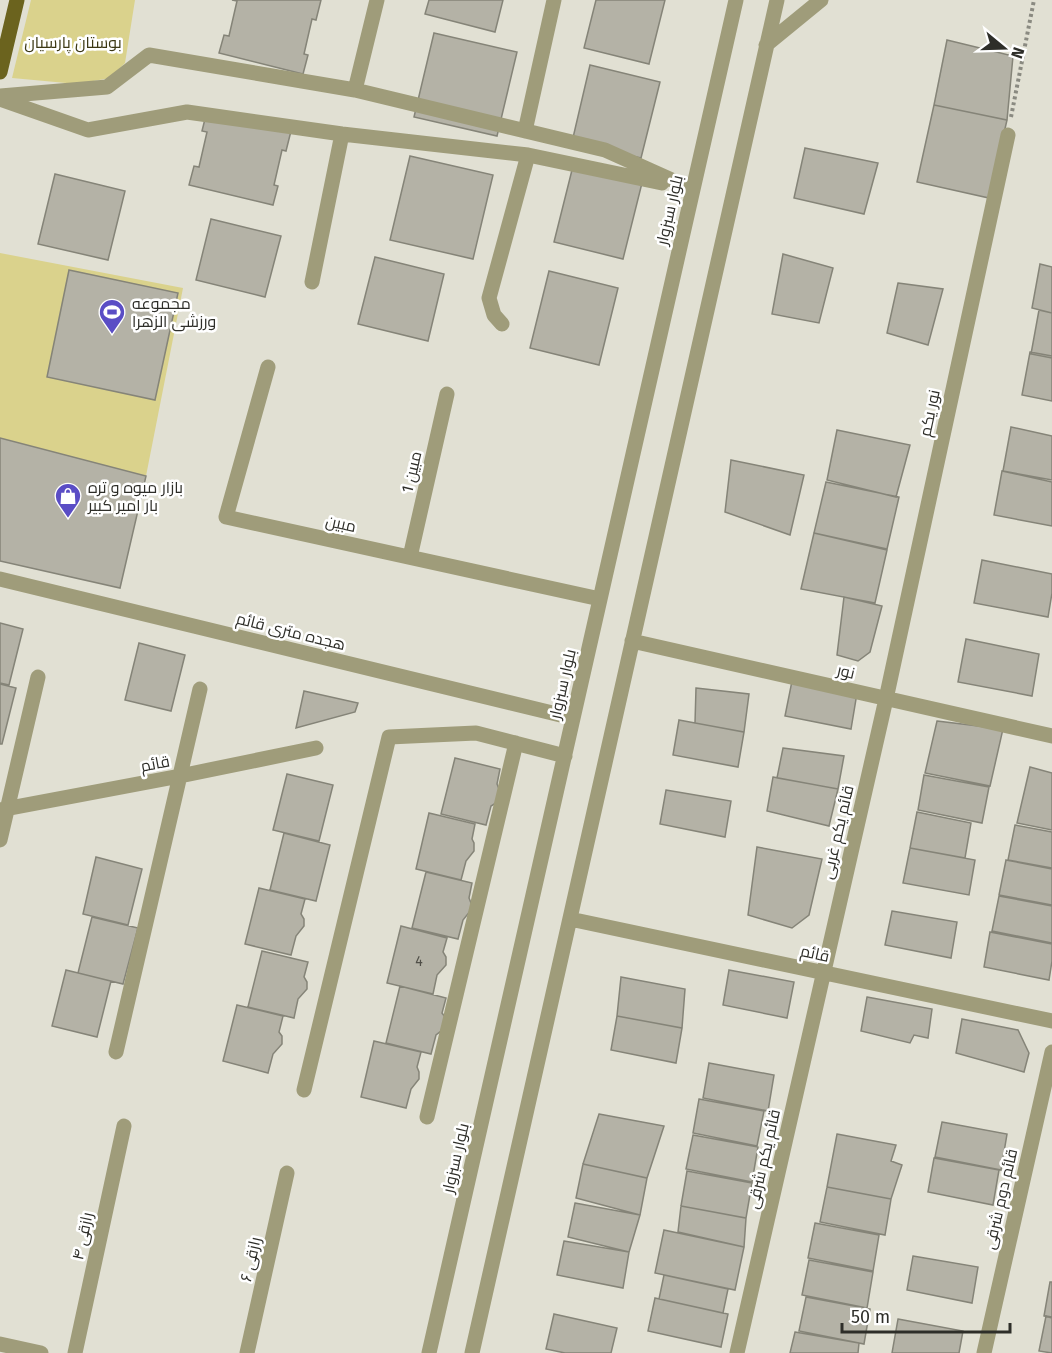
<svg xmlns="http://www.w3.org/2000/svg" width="1052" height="1353" viewBox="0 0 1052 1353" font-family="'Fira Sans',Cairo,sans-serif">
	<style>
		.green { fill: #dad28c }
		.building { fill: #b4b2a6; stroke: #858478; stroke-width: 1.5 }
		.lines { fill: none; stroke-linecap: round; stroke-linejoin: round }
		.path { stroke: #8a8a81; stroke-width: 4; stroke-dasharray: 3 3; stroke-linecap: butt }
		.minor { stroke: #9f9c7a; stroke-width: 15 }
		.major { stroke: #6b631e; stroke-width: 15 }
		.labels { text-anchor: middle; stroke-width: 5; stroke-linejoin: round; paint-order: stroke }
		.number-label { font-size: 14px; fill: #504f48 }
		.park-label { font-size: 16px; fill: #3b3713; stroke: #fff }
		.street-label { font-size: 16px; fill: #2e2e29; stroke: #fff }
		.poi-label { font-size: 16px; fill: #2e2e29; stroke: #fff; text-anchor: start }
	</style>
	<rect width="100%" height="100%" fill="#e1e0d3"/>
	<!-- green -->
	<path class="green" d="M31 0H135L125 63 110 78 77 84 12 78Z
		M0 253 183 288 146 476 0 438Z"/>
	<!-- building -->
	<path class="building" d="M232 0H321L316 20 312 19 304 54 308 55 303 74 219 53 224 35 229 36 237 1Z
		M429 0H503L495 32 425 14Z
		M596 0H665L649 64 584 48Z
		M434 33 517 52 497 136 414 117Z
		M947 40 1013 56 1007 120 934 105Z
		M590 65 660 82 641 158 572 142Z
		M934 105 1007 120 989 198 917 182Z
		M207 111 291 131 286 151 282 150 274 185 278 186 273 205 189 185 194 166 199 167 207 132 202 131Z
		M805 148 878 163 864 214 794 198Z
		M410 156 493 175 473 259 390 240Z
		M573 166 642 183 623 259 554 242Z
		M55 174 125 191 108 260 38 244Z
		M211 219 281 236 265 297 196 280Z
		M783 254 833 268 819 323 772 314Z
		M375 257 444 274 428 341 358 324Z
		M1040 264 1052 267V313L1032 308Z
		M69 270 178 293 155 400 47 377Z
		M549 271 618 288 599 365 530 348Z
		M898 283 943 289 928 345 887 333Z
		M1039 310 1052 313V358L1031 354Z
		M1030 352 1052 356V401L1022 395Z
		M1011 427 1052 436V480L1003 471Z
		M837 430 910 445 896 497 827 480Z
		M0 438 146 476 120 588 0 561Z
		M731 460 804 475 790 535 725 512Z
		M1002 471 1052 482V526L994 515Z
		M826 482 899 497 887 549 814 533Z
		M814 533 887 550 875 603 801 589Z
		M982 560 1052 574V593L1048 617 974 603Z
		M844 597 882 606 870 652 858 661 837 655Z
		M0 623 23 629 9 685 0 683Z
		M966 639 1039 654 1032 696 958 682Z
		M139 643 185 655 171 711 125 700Z
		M792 681 857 693 851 729 785 716Z
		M0 684 16 688 2 744H0Z
		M696 688 749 694 744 732 695 723Z
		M304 691 358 703 355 712 296 728Z
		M679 720 744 732 738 767 673 755Z
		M937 721 1003 729 990 786 925 773Z
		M783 748 844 756 838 789 777 778Z
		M455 758 500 769 497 784 499 789 496 803 491 806 486 825 441 814Z
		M1030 767 1052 773V830L1017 823Z
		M287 774 333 785 319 841 273 830Z
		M924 775 989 787 982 823 918 810Z
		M773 777 838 789 829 826 767 811Z
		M666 790 731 801 725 837 660 824Z
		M917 812 971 823 965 858 910 848Z
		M429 813 475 824 472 839 474 843V851L466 861 461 880 416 869Z
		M1015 825 1052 832V868L1008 860Z
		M284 833 330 845 316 901 270 890Z
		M757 847 822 859 809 915 792 928 748 915Z
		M910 848 975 860 969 895 903 883Z
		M96 857 142 869 128 925 83 914Z
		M1006 860 1052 869V905L999 895Z
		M426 872 472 883 469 898 471 903V910L463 920 458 939 412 928Z
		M259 888 305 899 301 914 304 919V926L296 936 291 955 245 944Z
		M999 896 1052 906V943L992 931Z
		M892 911 957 922 951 958 885 945Z
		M92 917 138 928 123 984 78 973Z
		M401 926 447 938 443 952 446 957V965L437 975 433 994 387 983Z
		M990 932 1052 944V961L1049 980 984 967Z
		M262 951 308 962 304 977 307 982V989L298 999 294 1018 248 1007Z
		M66 970 111 981 97 1037 52 1026Z
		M729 970 794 982 787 1018 723 1005Z
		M621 977 685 989 682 1028 617 1016Z
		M400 986 446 998 442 1013 445 1017 441 1031 436 1035 431 1054 386 1043Z
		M867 997 932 1009 928 1038 914 1035 910 1043 861 1031Z
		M237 1005 283 1016 279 1032 282 1036V1044L273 1054 268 1073 223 1061Z
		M617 1016 682 1028 676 1063 611 1050Z
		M962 1019 1018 1030 1029 1053 1024 1072 956 1053Z
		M374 1041 421 1052 417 1067 419 1072V1079L411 1089 406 1108 361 1097Z
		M709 1063 774 1075 768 1111 703 1098Z
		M699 1099 764 1111 757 1146 693 1133Z
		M599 1114 664 1126 647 1178 583 1164Z
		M942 1122 1007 1134 1001 1170 935 1157Z
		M837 1134 896 1145 891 1161 902 1165 891 1199 827 1187Z
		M693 1135 758 1147 752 1182 686 1169Z
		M934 1158 999 1170 993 1205 928 1192Z
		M583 1164 647 1178 640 1215 576 1198Z
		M687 1171 752 1183 746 1218 681 1206Z
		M827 1187 891 1199 885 1235 820 1222Z
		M575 1203 640 1215 629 1252 568 1237Z
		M681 1206 746 1218 744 1247 678 1232Z
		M815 1223 879 1235 873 1271 808 1258Z
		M664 1230 744 1247 735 1290 655 1273Z
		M564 1241 629 1252 623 1288 557 1275Z
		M913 1256 978 1267 972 1303 907 1290Z
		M809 1260 873 1272 867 1308 802 1295Z
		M664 1275 728 1289 723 1313 659 1299Z
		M1050 1282H1052V1318L1044 1316Z
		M806 1297 870 1309 864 1344 799 1331Z
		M655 1298 728 1314 721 1347 648 1331Z
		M554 1314 617 1328 611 1353H565L546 1349Z
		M1046 1316 1052 1317V1353L1039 1351Z
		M898 1319 963 1331 959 1353H892Z
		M795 1332 859 1343 858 1353H790Z"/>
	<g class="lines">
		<!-- path -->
		<path class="path" d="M1011 117 1034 0"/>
		<!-- minor -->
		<path class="minor" d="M766 45 821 0
			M355 90 377 0
			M0 96 107 87 149 55 355 90 605 150 692 189
			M0 99 88 130 187 112 342 134 528 155 662 183
			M525 131 554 0
			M312 282 342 134
			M502 324 494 315 489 298 528 155
			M268 367 226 517 600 599
			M410 557 447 394
			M0 579 573 718
			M632 641 1052 736
			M0 810 180 776 316 748
			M0 840 38 677
			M570 919 1052 1021
			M116 1052 200 689
			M304 1090 389 737 476 733 565 756
			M427 1117 516 743
			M0 1344 41 1353
			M75 1353 124 1126
			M247 1353 287 1173
			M429 1353 736 0
			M472 1353 777 0
			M737 1353 886 699 1008 135
			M984 1353 1052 1052"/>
		<!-- major -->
		<path class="major" d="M0 72 17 0"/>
	</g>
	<!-- icons -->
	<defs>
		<g id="stadium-pin" transform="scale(1.35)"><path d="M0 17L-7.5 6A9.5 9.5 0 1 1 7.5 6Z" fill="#5a4dc5" stroke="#fff"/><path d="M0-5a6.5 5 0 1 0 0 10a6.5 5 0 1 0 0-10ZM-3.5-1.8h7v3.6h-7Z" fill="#fff"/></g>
		<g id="shop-pin" transform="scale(1.35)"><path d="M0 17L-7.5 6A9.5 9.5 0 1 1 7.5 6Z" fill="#5a4dc5" stroke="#fff"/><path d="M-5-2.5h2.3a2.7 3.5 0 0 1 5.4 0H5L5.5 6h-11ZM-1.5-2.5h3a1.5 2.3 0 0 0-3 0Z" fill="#fff"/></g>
	</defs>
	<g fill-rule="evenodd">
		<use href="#stadium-pin" x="112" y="312"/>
		<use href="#shop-pin" x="68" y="496"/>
	</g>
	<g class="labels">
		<!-- number labels -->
		<g class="number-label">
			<text x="419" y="966">4</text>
		</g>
		<!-- park labels -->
		<g class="park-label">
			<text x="73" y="48">بوستان پارسیان</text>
		</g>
		<!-- street labels -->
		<g class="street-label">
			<text transform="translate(669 210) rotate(-77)" y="6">بلوار سبزوار</text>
			<text transform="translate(929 413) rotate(-78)" y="6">نور یکم</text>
			<text transform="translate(411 472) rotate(-77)" y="6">مبین 1</text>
			<text transform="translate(341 523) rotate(12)" y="6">مبین</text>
			<text transform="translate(291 631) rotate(14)" y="6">هجده متری قائم</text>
			<text transform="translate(846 671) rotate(13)" y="6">نور</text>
			<text transform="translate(562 684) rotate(-77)" y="6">بلوار سبزوار</text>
			<text transform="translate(155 763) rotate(-11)" y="6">قائم</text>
			<text transform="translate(837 832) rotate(-77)" y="6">قائم یکم غربی</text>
			<text transform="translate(815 953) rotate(12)" y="6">قائم</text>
			<text transform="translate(455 1158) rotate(-77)" y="6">بلوار سبزوار</text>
			<text transform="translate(763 1159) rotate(-77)" y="6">قائم یکم شرقی</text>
			<text transform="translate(1000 1199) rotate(-77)" y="6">قائم دوم شرقی</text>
			<text transform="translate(82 1236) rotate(-78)" y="6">رازقی ۴</text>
			<text transform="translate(250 1259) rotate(-77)" y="6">رازقی ۶</text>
		</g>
		<!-- poi labels -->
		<g class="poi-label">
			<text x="132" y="309">مجموعه<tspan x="132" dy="18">ورزشی الزهرا</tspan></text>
			<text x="88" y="493">بازار میوه و تره<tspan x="88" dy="18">بار امیر کبیر</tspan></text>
		</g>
	</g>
	<!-- north arrow -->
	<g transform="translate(1004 48) rotate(109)" stroke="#ffffff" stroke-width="4.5" paint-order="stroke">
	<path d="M0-4.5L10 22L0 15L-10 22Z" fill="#2e2e29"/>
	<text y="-9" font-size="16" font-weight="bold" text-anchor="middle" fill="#2e2e29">N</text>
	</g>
	<!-- scale -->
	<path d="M842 1323v9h168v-9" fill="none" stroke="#2e2e29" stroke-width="3"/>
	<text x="851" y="1323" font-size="18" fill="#2e2e29" stroke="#ffffff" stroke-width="4.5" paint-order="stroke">50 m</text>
</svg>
